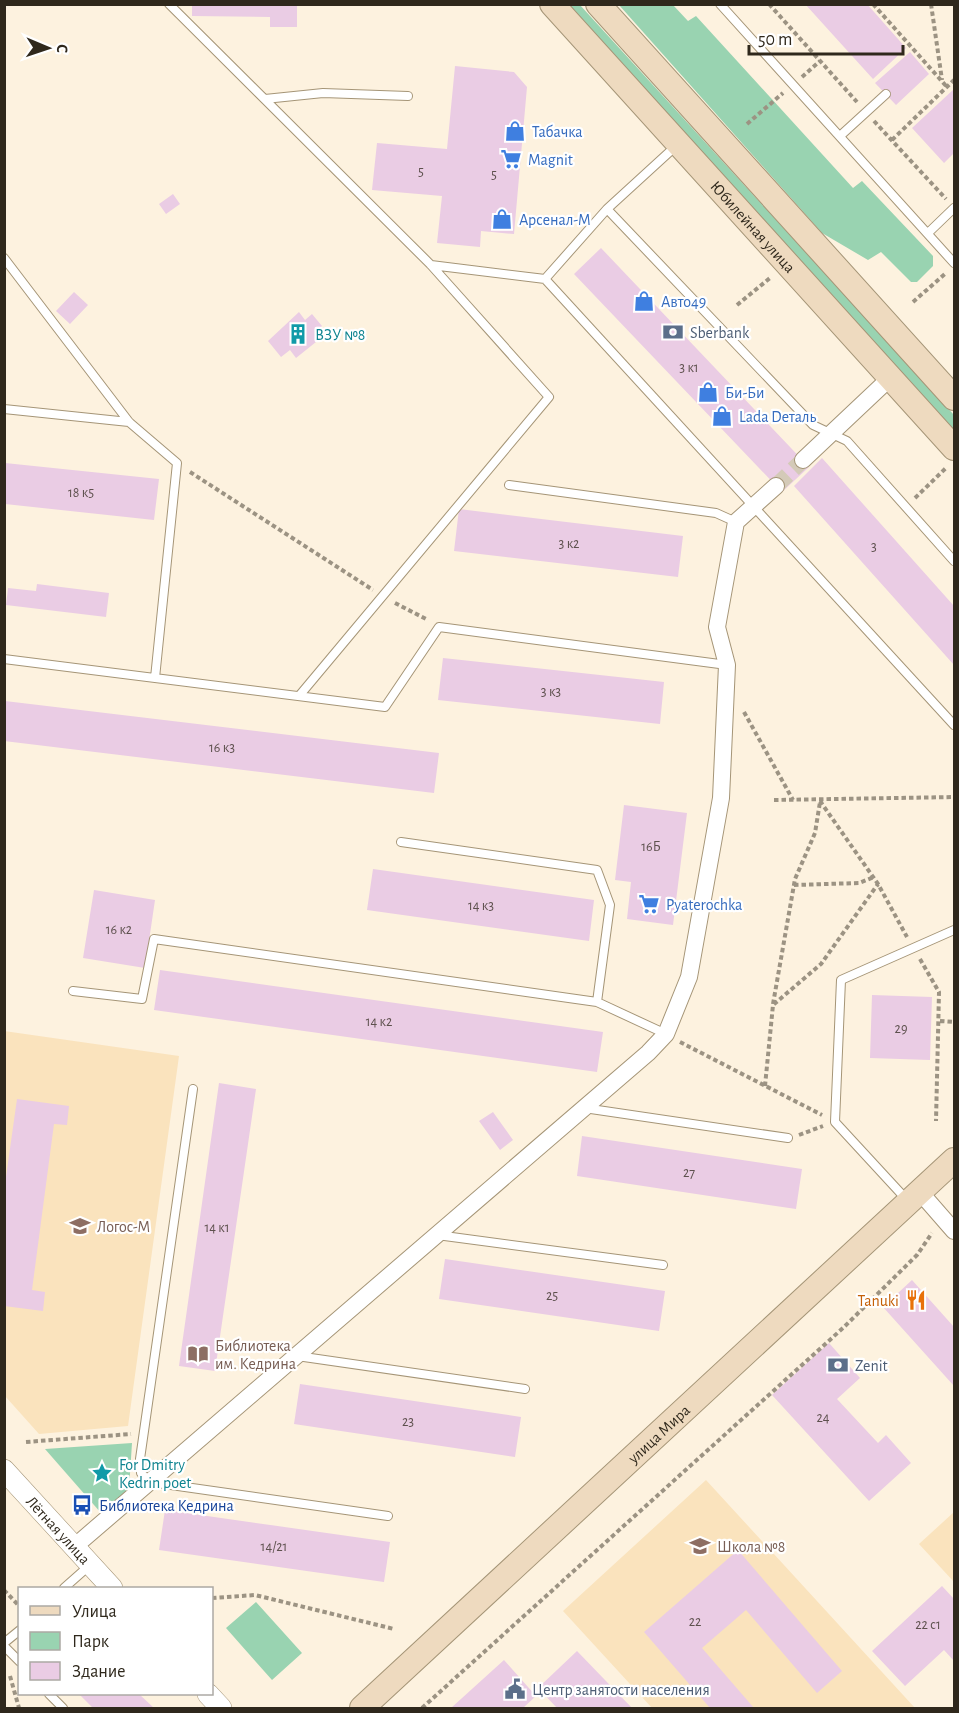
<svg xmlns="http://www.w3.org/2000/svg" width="959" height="1713" viewBox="0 0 959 1713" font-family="'Alegreya Sans',sans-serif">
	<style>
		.built { fill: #fae3bd }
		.green { fill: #99d3b1 }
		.building { fill: #eacce4 }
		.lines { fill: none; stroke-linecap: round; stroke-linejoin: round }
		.minor-tunnel { stroke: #d4cab8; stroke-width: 16; stroke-dasharray: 16 8; stroke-linecap: butt }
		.service-casing { stroke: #a59577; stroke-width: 10 }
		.minor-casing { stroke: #a59577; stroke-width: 18 }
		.tertiary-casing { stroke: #a59577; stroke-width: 22 }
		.secondary-casing { stroke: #a59577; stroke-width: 26 }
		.path { stroke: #9c9383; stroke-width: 4; stroke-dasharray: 4.5 3; stroke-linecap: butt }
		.service { stroke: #fff; stroke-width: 8 }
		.minor { stroke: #fff; stroke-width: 16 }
		.tertiary { stroke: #fff; stroke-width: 21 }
		.secondary { stroke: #eedabf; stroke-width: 24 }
		.labels { text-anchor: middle; stroke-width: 4.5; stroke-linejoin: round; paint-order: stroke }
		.number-label { font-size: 14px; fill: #5e514e }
		.shop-label { font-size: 16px; fill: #366cbe; stroke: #fff; text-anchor: start }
		.street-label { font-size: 16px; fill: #2f281c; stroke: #fff }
		.service-label { font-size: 16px; fill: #4e5e75; stroke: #fff; text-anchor: start }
		.culture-label { font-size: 16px; fill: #0d838f; stroke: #fff; text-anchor: start }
		.education-label { font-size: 16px; fill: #785e54; stroke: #fff; text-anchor: start }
		.food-label { font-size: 16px; fill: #c56008; stroke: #fff; text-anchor: end }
		.transit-label { font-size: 16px; fill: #164399; stroke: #fff; text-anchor: start }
	</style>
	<rect width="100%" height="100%" fill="#fdf2df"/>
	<!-- built -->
	<path class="built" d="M4 1031 179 1056 128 1426 39 1434 5 1396Z
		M706 1480 915 1708H652L563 1611Z
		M954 1512V1582L919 1544Z"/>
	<!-- green -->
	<path class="green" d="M567 5H580L954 415V430Z
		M619 5H673L688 21 696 16 853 188 862 181 933 256V266L917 282H911L881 252 868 260 822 233Z
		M132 1443 129 1489 101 1513 45 1449Z
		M256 1602 302 1653 272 1680 226 1628Z"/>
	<!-- building -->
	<path class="building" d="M192 4H297V27H270V17L192 16Z
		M805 4H867L906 48 873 79Z
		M910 52 929 74 896 105 875 83Z
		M455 66 514 72 527 87 514 234 481 231 480 247 437 243 442 196 372 190 377 143 447 149Z
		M954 89V153L944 163 912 128Z
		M173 194 180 204 166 214 159 204Z
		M601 248 809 467 782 492 574 274Z
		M74 292 88 305 70 324 56 311Z
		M299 312 305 320 312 314 322 326 316 331 321 338 296 358 290 350 281 357 268 341Z
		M822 458 954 606V665L794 486Z
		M5 463 159 479 154 520 5 504Z
		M459 509 683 536 678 577 454 551Z
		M37 584 109 593 106 617 6 605 8 588 36 591Z
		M443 658 664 682 660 724 438 700Z
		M5 701 439 753 434 793 4 741Z
		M624 805 687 813 673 925 627 919 631 882 615 880Z
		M373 869 594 900 589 941 367 910Z
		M94 890 155 900 145 968 83 958Z
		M160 970 603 1032 597 1072 154 1010Z
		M872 995 932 997 930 1060 870 1058Z
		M219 1083 256 1089 215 1371 179 1366Z
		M17 1099 69 1106 67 1125 54 1124 32 1290 45 1292 43 1311 4 1306V1191Z
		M493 1112 513 1140 500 1150 479 1121Z
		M582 1136 802 1169 796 1209 577 1176Z
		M445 1259 665 1291 659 1331 439 1299Z
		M912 1280 954 1327V1386L883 1307Z
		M829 1343 860 1378 837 1399 878 1443 886 1435 911 1463 869 1501 772 1395Z
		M300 1384 521 1417 515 1457 294 1424Z
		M165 1510 390 1542 384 1582 159 1550Z
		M738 1550 842 1671 817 1693 746 1610 702 1648 754 1708H710L644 1632Z
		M942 1586 954 1599V1661L944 1650 905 1686 872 1651Z
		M577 1651 632 1708H557L538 1688Z
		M504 1660 536 1696 523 1708H451Z
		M79 1694H139L154 1708H93Z"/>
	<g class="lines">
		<!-- minor-tunnel -->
		<path class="minor-tunnel" d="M776 486 803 460"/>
		<!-- service casing -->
		<g class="service-casing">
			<path id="service" d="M169 4 431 265 549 397 299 696
				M720 4 954 263
				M265 99 323 93 408 96
				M840 136 886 94
				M607 209 813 425 847 441 954 561
				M928 233 954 208
				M4 258 129 422 177 463 155 678
				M431 265 545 279 954 725
				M545 279 607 209 677 145
				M4 409 129 422
				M509 485 716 513 736 522
				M4 659 385 707 439 627 727 665
				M401 842 597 870 610 905 597 1002
				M73 991 142 999 154 939 597 1002 666 1034
				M193 1089 140 1459 141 1473 150 1482 388 1516
				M584 1108 788 1138
				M906 1199 835 1122 841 980 954 930
				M437 1235 663 1265
				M297 1356 525 1389
				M64 1588 90 1565
				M4 1643 20 1630
				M4 1646 20 1662
				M49 1694 63 1708"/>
		</g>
		<!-- minor casing -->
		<g class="minor-casing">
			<path id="minor" d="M803 460 890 378
				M920 1192 954 1231
				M74 1547 648 1053 666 1034 689 977 721 798 727 665 717 627 736 522 776 486"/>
		</g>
		<!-- tertiary casing -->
		<g class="tertiary-casing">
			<g id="tertiary">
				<path id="s1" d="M4 1470 112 1588"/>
				<path d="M208 1694 221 1708"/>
			</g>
		</g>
		<!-- secondary casing -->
		<g class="secondary-casing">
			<g id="secondary">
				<path id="s2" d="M552 4 954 448"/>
				<path d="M598 4 954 398"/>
				<path id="s3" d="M362 1708 954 1160"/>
			</g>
		</g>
		<!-- path -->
		<path class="path" d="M769 4 857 102
			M873 4 947 87
			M931 4 942 80
			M802 77 820 61
			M874 121 946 199
			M747 124 783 93
			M892 140 954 80
			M913 302 946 273
			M737 305 770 278
			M190 472 373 590
			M915 498 946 468
			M395 603 428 620
			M744 712 793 800
			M774 800 954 797
			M820 801 878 884 907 937
			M794 885 859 883 874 877
			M920 959 939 992 936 1121
			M773 1004 795 879 815 833 820 802
			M940 1021 954 1022
			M680 1042 822 1115
			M765 1086 773 1005 821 964 878 884
			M799 1135 823 1126
			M26 1442 131 1434
			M4 1590 20 1607
			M212 1598 255 1595 394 1629
			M10 1676 19 1708
			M422 1708 843 1328 917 1255 932 1233"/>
		<!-- service -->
		<use href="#service" class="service"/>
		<!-- minor -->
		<use href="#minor" class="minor"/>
		<!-- tertiary -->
		<use href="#tertiary" class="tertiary"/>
		<!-- secondary -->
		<use href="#secondary" class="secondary"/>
	</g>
	<!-- icons -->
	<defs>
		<g id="shop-bare" transform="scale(1.62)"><path d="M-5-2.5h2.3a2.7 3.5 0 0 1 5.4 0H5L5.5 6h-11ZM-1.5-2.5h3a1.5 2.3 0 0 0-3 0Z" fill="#3f7fe0" stroke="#fff" stroke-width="2.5" paint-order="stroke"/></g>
		<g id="supermarket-bare" transform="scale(1.62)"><path d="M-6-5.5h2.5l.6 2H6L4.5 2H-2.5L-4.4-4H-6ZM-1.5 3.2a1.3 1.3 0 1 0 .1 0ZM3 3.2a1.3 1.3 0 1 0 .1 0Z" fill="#3f7fe0" stroke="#fff" stroke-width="2.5" paint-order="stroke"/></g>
		<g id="bank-bare" transform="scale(1.62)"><path d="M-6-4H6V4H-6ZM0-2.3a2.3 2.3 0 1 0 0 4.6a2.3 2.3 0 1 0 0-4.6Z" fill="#5c6f8a" stroke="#fff" stroke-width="2.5" paint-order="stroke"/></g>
		<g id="building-bare" transform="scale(1.62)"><path d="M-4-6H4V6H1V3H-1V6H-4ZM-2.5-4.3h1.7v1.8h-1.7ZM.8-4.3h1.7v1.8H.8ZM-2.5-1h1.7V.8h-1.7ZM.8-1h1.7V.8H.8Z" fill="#0f9aa8" stroke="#fff" stroke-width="2.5" paint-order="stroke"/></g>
		<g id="school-bare" transform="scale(1.62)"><path d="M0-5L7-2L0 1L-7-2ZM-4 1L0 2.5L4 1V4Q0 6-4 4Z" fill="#8d6e63" stroke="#fff" stroke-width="2.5" paint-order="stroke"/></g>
		<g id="restaurant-bare" transform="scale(1.62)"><path d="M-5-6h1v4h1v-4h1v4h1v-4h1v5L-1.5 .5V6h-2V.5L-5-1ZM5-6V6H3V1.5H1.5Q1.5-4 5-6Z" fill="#e8710a" stroke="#fff" stroke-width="2.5" paint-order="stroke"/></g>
		<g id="library-bare" transform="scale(1.62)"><path d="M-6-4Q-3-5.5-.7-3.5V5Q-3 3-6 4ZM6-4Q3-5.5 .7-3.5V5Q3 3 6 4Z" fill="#8d6e63" stroke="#fff" stroke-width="2.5" paint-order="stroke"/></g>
		<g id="sight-bare" transform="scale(1.62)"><path d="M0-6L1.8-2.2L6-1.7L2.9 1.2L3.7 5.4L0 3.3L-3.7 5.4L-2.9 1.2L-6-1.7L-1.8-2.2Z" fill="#0f9aa8" stroke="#fff" stroke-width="2.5" paint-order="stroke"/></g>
		<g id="bus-bare" transform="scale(1.62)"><path d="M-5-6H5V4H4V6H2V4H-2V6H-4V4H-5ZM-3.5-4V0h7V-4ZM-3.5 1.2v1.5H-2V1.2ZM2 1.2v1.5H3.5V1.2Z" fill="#1a4fb4" stroke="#fff" stroke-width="2.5" paint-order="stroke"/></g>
		<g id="civic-bare" transform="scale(1.62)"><path d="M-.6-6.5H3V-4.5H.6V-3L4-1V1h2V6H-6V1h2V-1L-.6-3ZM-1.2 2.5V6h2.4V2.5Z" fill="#5c6f8a" stroke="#fff" stroke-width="2.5" paint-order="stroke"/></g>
	</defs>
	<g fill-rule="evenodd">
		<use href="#shop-bare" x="515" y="131"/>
		<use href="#supermarket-bare" x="511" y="159"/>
		<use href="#shop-bare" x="502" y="219"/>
		<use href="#shop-bare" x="644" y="301"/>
		<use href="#bank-bare" x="673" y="332"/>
		<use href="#building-bare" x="298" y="334"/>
		<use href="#shop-bare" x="708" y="392"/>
		<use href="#shop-bare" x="722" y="416"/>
		<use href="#supermarket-bare" x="649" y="904"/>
		<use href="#school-bare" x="80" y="1226"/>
		<use href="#restaurant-bare" x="916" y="1300"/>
		<use href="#library-bare" x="198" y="1354"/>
		<use href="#bank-bare" x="838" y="1365"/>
		<use href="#sight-bare" x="102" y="1473"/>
		<use href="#bus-bare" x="82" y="1505"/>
		<use href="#school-bare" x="700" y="1546"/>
		<use href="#civic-bare" x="515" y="1689"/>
	</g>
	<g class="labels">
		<!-- number labels -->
		<g class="number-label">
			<text x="421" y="176">5</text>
			<text x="494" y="179">5</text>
			<text x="689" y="372">3 к1</text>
			<text x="81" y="497">18 к5</text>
			<text x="569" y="548">3 к2</text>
			<text x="874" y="551">3</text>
			<text x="551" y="696">3 к3</text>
			<text x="222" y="752">16 к3</text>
			<text x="651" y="851">16Б</text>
			<text x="481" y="910">14 к3</text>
			<text x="119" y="934">16 к2</text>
			<text x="379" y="1026">14 к2</text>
			<text x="901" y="1033">29</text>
			<text x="689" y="1177">27</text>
			<text x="217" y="1232">14 к1</text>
			<text x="552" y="1300">25</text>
			<text x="823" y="1422">24</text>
			<text x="408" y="1426">23</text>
			<text x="274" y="1551">14/21</text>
			<text x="695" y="1626">22</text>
			<text x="928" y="1629">22 с1</text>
		</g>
		<!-- shop labels -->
		<g class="shop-label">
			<text x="532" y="137">Табачка</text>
			<text x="528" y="165">Magnit</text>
			<text x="519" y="225">Арсенал-М</text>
			<text x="661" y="307">Авто49</text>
			<text x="725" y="398">Би-Би</text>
			<text x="739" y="422">Lada Dеталь</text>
			<text x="666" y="910">Pyaterochka</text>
		</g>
		<!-- street labels -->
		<g class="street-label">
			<text dy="6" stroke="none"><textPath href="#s2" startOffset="300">Юбилейная улица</textPath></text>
			<text dy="6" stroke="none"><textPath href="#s3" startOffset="404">улица Мира</textPath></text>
			<text dy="6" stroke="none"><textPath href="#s1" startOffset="81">Лётная улица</textPath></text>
		</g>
		<!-- service labels -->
		<g class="service-label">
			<text x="690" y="338">Sberbank</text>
			<text x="855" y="1371">Zenit</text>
			<text x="532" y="1695">Центр занятости населения</text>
		</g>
		<!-- culture labels -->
		<g class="culture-label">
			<text x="315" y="340">ВЗУ №8</text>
			<text x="119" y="1470">For Dmitry<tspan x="119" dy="18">Kedrin poet</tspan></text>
		</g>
		<!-- education labels -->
		<g class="education-label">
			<text x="97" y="1232">Логос-М</text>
			<text x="215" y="1351">Библиотека<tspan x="215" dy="18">им. Кедрина</tspan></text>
			<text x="717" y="1552">Школа №8</text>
		</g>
		<!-- food labels -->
		<g class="food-label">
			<text x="899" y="1306">Tanuki</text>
		</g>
		<!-- transit labels -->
		<g class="transit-label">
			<text x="99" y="1511">Библиотека Кедрина</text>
		</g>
	</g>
	<!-- border -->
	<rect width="959" height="1713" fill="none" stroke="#2f281c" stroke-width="12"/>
	<!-- legend -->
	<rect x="18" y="1587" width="195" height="108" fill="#ffffff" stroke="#aca9a4" stroke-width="1.5"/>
	<rect x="30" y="1606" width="30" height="9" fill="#eedabf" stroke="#aca9a4" stroke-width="1.5"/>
	<text x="72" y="1617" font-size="18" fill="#2f281c">Улица</text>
	<rect x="30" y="1632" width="30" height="18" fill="#99d3b1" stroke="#aca9a4" stroke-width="1.5"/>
	<text x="72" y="1647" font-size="18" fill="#2f281c">Парк</text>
	<rect x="30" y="1662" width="30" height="18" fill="#eacce4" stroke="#aca9a4" stroke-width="1.5"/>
	<text x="72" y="1677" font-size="18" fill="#2f281c">Здание</text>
	<!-- north arrow -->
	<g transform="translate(48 48) rotate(92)" stroke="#ffffff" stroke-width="4.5" paint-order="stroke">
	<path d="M0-4.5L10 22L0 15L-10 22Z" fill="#2f281c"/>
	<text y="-9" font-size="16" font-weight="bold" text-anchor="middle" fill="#2f281c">С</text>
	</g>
	<!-- scale -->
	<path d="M749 45v9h154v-9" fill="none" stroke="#2f281c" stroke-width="3"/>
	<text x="758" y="45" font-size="18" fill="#2f281c" stroke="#ffffff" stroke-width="4.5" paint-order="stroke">50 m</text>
</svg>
